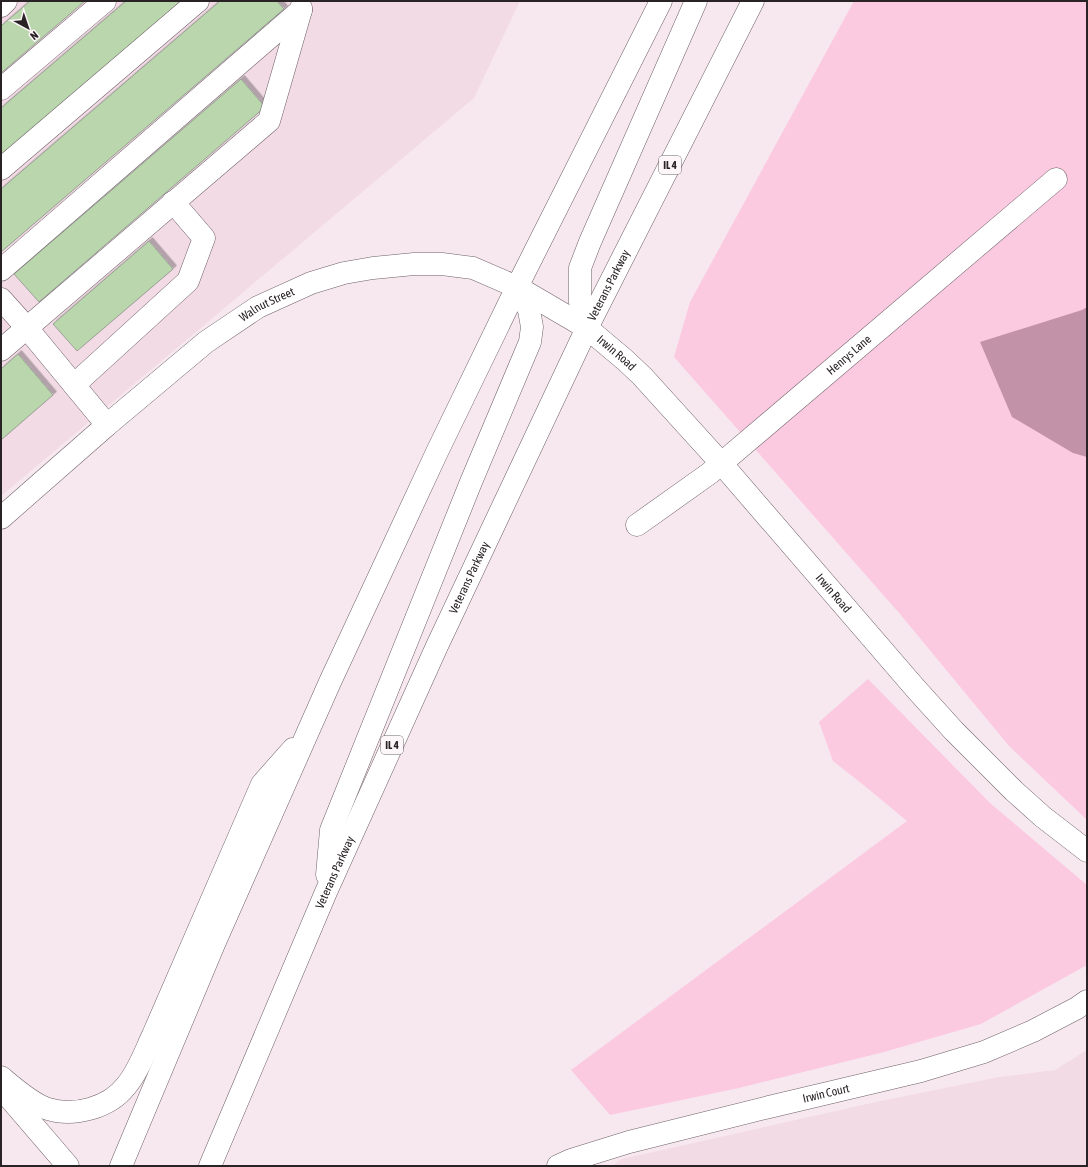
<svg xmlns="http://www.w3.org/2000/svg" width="1088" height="1167" viewBox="0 0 1088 1167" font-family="'Asap Condensed',sans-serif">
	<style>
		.built { fill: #f3dbe6 }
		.green { fill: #fbcae1 }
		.water { fill: #c292a9 }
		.building { fill: #b9d6ac; stroke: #9aa296; filter: url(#shadow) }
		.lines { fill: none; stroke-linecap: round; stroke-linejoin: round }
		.minor-casing { stroke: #6e6167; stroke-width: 23 }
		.major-casing { stroke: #6e6167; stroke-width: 23 }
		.highway-casing { stroke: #6e6167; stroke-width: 23 }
		.minor { stroke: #fff; stroke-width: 22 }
		.major { stroke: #fff; stroke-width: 22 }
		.highway { stroke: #fff; stroke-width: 22 }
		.labels { text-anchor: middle; stroke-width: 3; stroke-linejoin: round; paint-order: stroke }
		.shield { fill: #fef7fa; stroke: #696365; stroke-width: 1 }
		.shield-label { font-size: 11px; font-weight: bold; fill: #292325 }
		.street-label { font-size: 12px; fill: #292325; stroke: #fef7fa }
	</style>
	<defs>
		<filter id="shadow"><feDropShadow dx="3.5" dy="-3.5" stdDeviation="0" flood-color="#0004"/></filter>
	</defs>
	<rect width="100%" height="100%" fill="#f7e7ee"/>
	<!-- built -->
	<path class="built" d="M1 1H520L474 98 1 496Z
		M1087 1050V1166H612L622 1159 876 1102 999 1077 1055 1070Z"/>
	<!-- green -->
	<path class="green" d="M854 1H1087V820L1009 746 900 614 674 357 690 302Z
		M868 679 990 803 1087 885V965L981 1024 884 1052 739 1088 610 1115 571 1070 907 821 866 787 833 761 819 722Z"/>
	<!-- water -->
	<path class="water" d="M1087 307V457L1073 453 1012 417 980 342 1082 310Z"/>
	<!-- building -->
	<path class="building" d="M30 1H85L1 73V26Z
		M126 1H181L1 155V108Z
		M220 1H277L284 9 1 252V189Z
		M241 79 265 107 39 302 14 274Z
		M149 241 173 269 77 351 53 324Z
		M18 354 53 395 1 440V369Z"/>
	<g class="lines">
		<!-- minor casing -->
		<g class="minor-casing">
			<g id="minor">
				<path d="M1 6 6 1"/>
				<path d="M1 89 105 1"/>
				<path d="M1 169 198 1"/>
				<path d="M1 270 301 10V8"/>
				<path d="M1 299 27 328 107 425"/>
				<path d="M1 350 269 121 301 10"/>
				<path d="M74 385 188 281 204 238 173 202"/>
				<path id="s1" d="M1 518 107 425 206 342 258 307 311 283 344 273 373 268 414 264H442L473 268 517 287 587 328 625 360 642 376 721 463 916 689 954 731 1014 791 1043 817 1087 851"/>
				<path id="s2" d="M637 525 710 473 1056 179"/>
				<path id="s3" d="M558 1166 571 1160 629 1142 769 1107 921 1071 984 1052 1033 1031 1077 1008 1087 1001"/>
			</g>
		</g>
		<!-- major casing -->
		<g class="major-casing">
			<path id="major" d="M1 1088 68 1166"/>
		</g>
		<!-- highway casing -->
		<g class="highway-casing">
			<g id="highway">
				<path d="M587 328 580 302V268L590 242 696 1"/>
				<path d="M327 875 331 830 471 482 530 342 532 327 529 310 517 287"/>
				<path d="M1 1077C14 1088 32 1104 48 1109 74 1117 109 1108 126 1086 138 1072 145 1052 153 1035L262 784 293 749"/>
				<path d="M121 1166 214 944 330 682 437 452 517 287 661 1"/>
				<path id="s4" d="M210 1166 326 892 437 646 587 328 753 1"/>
			</g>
		</g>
		<!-- minor -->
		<use href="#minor" class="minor"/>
		<!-- major -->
		<use href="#major" class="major"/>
		<!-- highway -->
		<use href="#highway" class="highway"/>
	</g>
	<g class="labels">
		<!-- shield labels -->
		<g class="shield">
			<rect x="659" y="156" width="22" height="18" rx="3"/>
			<rect x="381" y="736" width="22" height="18" rx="3"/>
		</g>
		<g class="shield-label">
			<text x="670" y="169">IL 4</text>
			<text x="392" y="749">IL 4</text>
		</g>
		<!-- street labels -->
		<g class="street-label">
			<text dy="4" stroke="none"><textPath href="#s4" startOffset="967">Veterans Parkway</textPath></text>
			<text dy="4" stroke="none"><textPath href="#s1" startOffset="342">Walnut Street</textPath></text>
			<text dy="4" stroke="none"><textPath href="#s1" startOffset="723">Irwin Road</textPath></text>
			<text dy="4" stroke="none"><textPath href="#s2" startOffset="272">Henrys Lane</textPath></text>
			<text dy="4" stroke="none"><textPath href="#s4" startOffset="643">Veterans Parkway</textPath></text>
			<text dy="4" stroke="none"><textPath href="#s1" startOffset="1047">Irwin Road</textPath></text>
			<text dy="4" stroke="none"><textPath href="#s4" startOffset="319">Veterans Parkway</textPath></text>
			<text dy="4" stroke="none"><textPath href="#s3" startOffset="278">Irwin Court</textPath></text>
		</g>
	</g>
	<!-- border -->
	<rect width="1088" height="1167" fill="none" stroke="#292325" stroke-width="4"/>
	<!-- north arrow -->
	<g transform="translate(28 28) rotate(140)" stroke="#fef7fa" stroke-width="3" paint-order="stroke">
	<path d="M0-3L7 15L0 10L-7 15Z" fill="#292325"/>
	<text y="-6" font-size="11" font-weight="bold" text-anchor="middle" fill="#292325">N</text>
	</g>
</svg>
